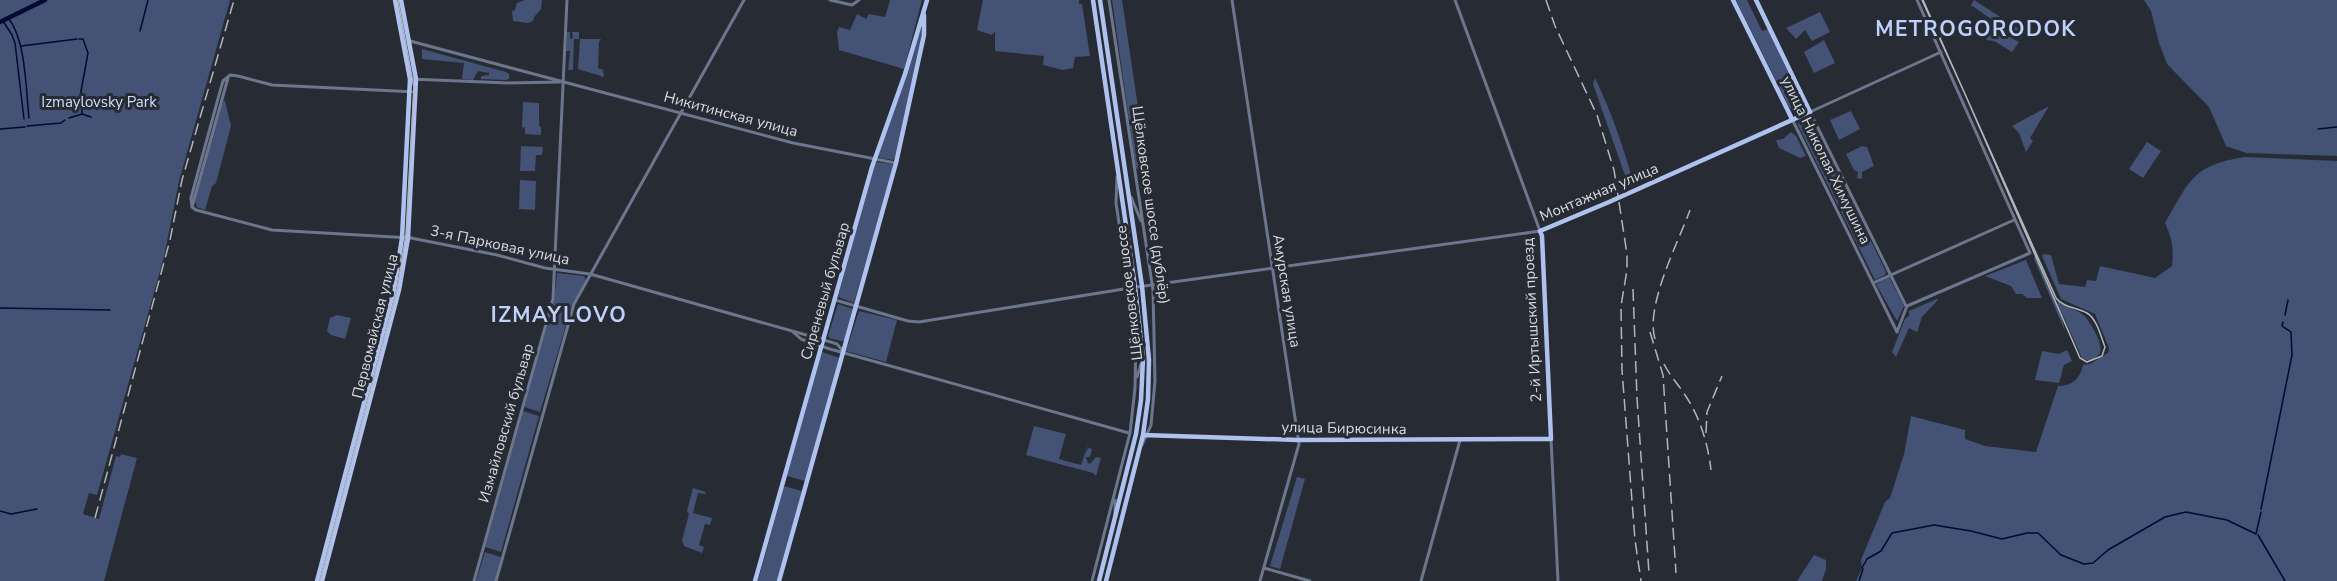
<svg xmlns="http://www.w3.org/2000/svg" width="2337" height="581" viewBox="0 0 2337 581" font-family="'Nunito Sans',sans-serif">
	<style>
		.green { fill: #435275 }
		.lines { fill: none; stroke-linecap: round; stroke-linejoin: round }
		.stream { stroke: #030a32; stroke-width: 1.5 }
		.river { stroke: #030a32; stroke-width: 4.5 }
		.minor { stroke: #6c768c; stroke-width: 3 }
		.major { stroke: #aec1ef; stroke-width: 4.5 }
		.tram { stroke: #b2b6bc; stroke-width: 1.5 }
		.rail { stroke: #b2b6bc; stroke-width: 1.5; stroke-dasharray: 12 6; stroke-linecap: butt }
		.labels { text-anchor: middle; stroke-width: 6; stroke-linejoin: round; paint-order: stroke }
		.park-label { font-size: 15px; fill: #cfdcfa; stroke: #272b34 }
		.street-label { font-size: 15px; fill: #d8dbe1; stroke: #272b34 }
		.district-label { font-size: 21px; font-weight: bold; letter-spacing: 1.5px; fill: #bfd1fa; stroke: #272b34 }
	</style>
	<rect width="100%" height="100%" fill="#272b34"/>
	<!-- green -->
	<path class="green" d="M0 0H230L179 181 164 257 97 495 89 493 83 514 99 519 116 456 120 457 121 454 137 458 104 581H0Z
		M525 0H542L541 9 534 17 533 21 528 23 513 21 512 11 515 10 517 3Z
		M890 0H922L904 69 839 50 837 32 839 27 850 30 857 14 866 19 869 14 885 17Z
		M983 0H1079V4H1082L1090 56 1075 57 1073 68 1063 70 1043 65 1044 56 995 51V31L992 35 977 30Z
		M1112 0H1122L1147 167 1136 169Z
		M1736 0H1747L1762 31 1768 29 1804 107 1792 113Z
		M1974 0 2025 33 2021 39 2020 35 2008 36 2019 42 2012 52 1994 41 1986 40 1989 35 1998 36 2000 31 2011 29 2009 27 2004 28 1971 5Z
		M2144 0H2337V156L2246 153 2226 146 2209 107 2167 64 2159 43 2151 11Z
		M1820 12 1830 32 1812 41 1805 30 1796 39 1786 28Z
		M920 29 923 30 895 157 893 160 880 158 878 156Z
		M567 32H570V39L573 38 572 32H579V39H601L599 42 598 68 603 70 604 77 578 69 580 39H574L573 70H568L570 51H566Z
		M1824 40 1835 63 1814 73 1804 52Z
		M422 49 506 72 509 74V79L505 80 481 79V76L489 75V73L478 71 473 80 462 79 464 63 422 59Z
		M1595 78C1611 111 1623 146 1633 181L1628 184 1593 84Z
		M223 101H225L231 126 216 183 212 186 205 210 197 207 195 201Z
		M523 102 539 103V126L541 127V135L525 134V128L522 127Z
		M2049 106 2030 138 2033 141 2026 152 2019 133 2012 126Z
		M1851 111 1860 129 1839 140 1830 120Z
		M1807 116 1811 118 1886 272 1885 275 1875 280 1798 125 1799 120Z
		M1791 132 1796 136 1806 156 1800 158 1779 148 1776 140 1783 139Z
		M2147 142 2161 151 2143 178 2129 169Z
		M521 146 543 147 542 155H536L535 171H520Z
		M1862 146 1867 147 1874 166 1862 172V179L1857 178 1858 172 1854 170 1846 154Z
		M2245 157 2337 161V581H1856L1862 568 1861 560 1885 502 1890 498 1904 454 1911 416 1965 430V439L1985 446 2036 452 2058 386C2072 386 2080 379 2083 365L2090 364 2108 353 2109 348 2095 314 2061 299 2042 256 2044 254 2051 255 2059 284 2085 287 2087 280 2096 281 2100 266 2155 278 2172 266C2174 249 2172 238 2165 223 2190 180 2193 165 2245 157Z
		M877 162 892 164 894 166 854 303 838 297 873 167Z
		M520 180 536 181 535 210 519 209Z
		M2035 255 2059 308 2057 300C2064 307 2074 308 2082 314 2089 319 2104 344 2100 353 2098 357 2093 359 2089 361L2082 358 2060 309 2065 331 2034 259Z
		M2026 260 2042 298H2027L2022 294H2016L2011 286 1985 276Z
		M557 273 584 276 586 280 572 305 540 412 524 407 554 301Z
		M1889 277 1904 306 1897 321 1876 284Z
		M1937 299 1938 300 1922 317 1917 332 1909 328 1896 357 1892 352 1905 319 1909 316V311Z
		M838 304 854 309 845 342 829 338 828 336Z
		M859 311 897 320 886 362 846 351Z
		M337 315 351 318 345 339 331 335 327 331 330 318Z
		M2067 350 2072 361 2064 365 2059 383 2035 380 2042 351 2059 354Z
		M822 352 840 358 805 481 787 476Z
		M523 411 539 416 501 552 485 547Z
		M1034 426 1066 434 1059 459 1081 465 1089 441 1085 455 1088 448 1092 449 1090 457H1086L1088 463 1090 464 1096 457 1101 458 1096 476 1093 473 1026 455Z
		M1297 477 1305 479 1280 569 1270 566Z
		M784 486 802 491 777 581H758Z
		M693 488 706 492 705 494 698 493 693 513 712 518 710 525 705 524 699 545 704 547 702 553 684 546 682 540 689 514 687 511Z
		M485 552 501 557 495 581H476Z
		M1814 555 1826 560V569L1822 581H1797Z"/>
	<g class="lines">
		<!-- stream -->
		<path class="stream" d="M8 18C26 39 26 91 29 118
			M3 21 12 35 15 43 24 119
			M140 31 148 0
			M79 39H83L88 53 81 91 82 114
			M21 46 77 39
			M69 118 82 114 91 117
			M27 126 61 123 65 120
			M0 129 25 127
			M2318 129 2337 127
			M0 308 110 310
			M2285 315 2288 300
			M2261 509 2292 355 2291 332 2282 326 2283 322
			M0 511 11 514 37 509
			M2258 535 2285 581
			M1862 568 1867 559 1881 551 1892 533 1934 525 1971 531 2002 539 2027 533H2038L2061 555 2084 564 2093 563 2108 550 2165 517 2186 512 2227 520 2256 534 2261 512
			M1859 581 1863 569"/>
		<!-- river -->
		<path class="river" d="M0 22 45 0"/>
		<!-- minor -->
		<path class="minor" d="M830 0 852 5 859 0
			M1109 0 1153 290 1155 381 1151 425 1142 445
			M1232 0 1299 444 1260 581
			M410 41 793 143 896 163
			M410 79 508 83 560 82
			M1793 121 1897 332
			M1131 197 1141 221
			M192 207 196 210 272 230 411 238 497 255 545 268 590 274 824 340 837 344 843 351
			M192 207 191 198 219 95 223 81 230 75 238 76 272 85 416 92
			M192 207 228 78
			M1873 283 2014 220
			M835 300 908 321 919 322 1130 288 1540 231 1455 0
			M1906 306 1810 112 1941 52
			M1907 306 2030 253 1917 0
			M792 331 801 339 830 349 1129 433
			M1897 332 1907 306
			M1137 377 1141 364
			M1551 439 1558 581
			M1115 514V500
			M1264 568 1310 581
			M474 581 553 299 567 0
			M496 581 574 304 744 0
			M1092 581 1130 433 1135 388 1136 336 1116 203 1117 177
			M1421 581 1460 440"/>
		<!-- major -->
		<path class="major" d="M1093 0 1135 287 1143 359 1141 400 1136 434 1099 581
			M1100 0 1142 286 1149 360 1148 399 1143 435 1106 581
			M1733 0 1792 119
			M1143 435 1298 440 1551 439 1542 236 1540 231 1609 202 1810 112 1756 0
			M317 581 394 290 402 238 410 79 395 0
			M322 581 399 290 408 238 416 79 401 0
			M755 581 872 167 905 74 927 0
			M779 581 896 163 924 35V15"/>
		<!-- tram -->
		<path class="tram" d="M1922 0 1965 94 2080 358 2087 362 2102 356 2105 347C2101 337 2097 319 2087 313 2076 307 2064 308 2056 298L1923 0
			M320 581 397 290 406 234 414 88 398 0"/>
		<!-- rail -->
		<path class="rail" d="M1546 0 1555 26 1597 115 1614 170 1627 254V270L1621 306 1622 370 1635 540 1641 581
			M1633 289 1637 398 1649 573
			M1650 332 1663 375 1676 573
			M1655 339C1645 306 1678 243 1690 210
			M1664 364C1670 376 1678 384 1685 395 1700 417 1708 444 1711 470
			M1706 433 1707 412 1722 376
			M95 518 170 240 182 180 234 0"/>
	</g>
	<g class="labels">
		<!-- park labels -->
		<g class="park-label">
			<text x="99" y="107">Izmaylovsky Park</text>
		</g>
		<!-- street labels -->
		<g class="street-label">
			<text transform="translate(731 114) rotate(15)" y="5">Никитинская улица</text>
			<text transform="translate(1826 160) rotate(64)" y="5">улица Николая Химушина</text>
			<text transform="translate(1599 192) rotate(-23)" y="5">Монтажная улица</text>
			<text transform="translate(1151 205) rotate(82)" y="5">Щёлковское шоссе (дублёр)</text>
			<text transform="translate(500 245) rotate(12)" y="5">3-я Парковая улица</text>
			<text transform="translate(825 291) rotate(-74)" y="5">Сиреневый бульвар</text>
			<text transform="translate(1287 291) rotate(81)" y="5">Амурская улица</text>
			<text transform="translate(1129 293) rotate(-97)" y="5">Щёлковское шоссе</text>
			<text transform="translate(1532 320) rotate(-93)" y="5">2-й Иртышский проезд</text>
			<text transform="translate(375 326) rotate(-76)" y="5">Первомайская улица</text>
			<text transform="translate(506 423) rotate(-74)" y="5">Измайловский бульвар</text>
			<text transform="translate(1344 428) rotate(1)" y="5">улица Бирюсинка</text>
		</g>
		<!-- district labels -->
		<g class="district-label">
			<text x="1976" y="36">METROGORODOK</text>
			<text x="559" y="322">IZMAYLOVO</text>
		</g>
	</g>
</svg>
